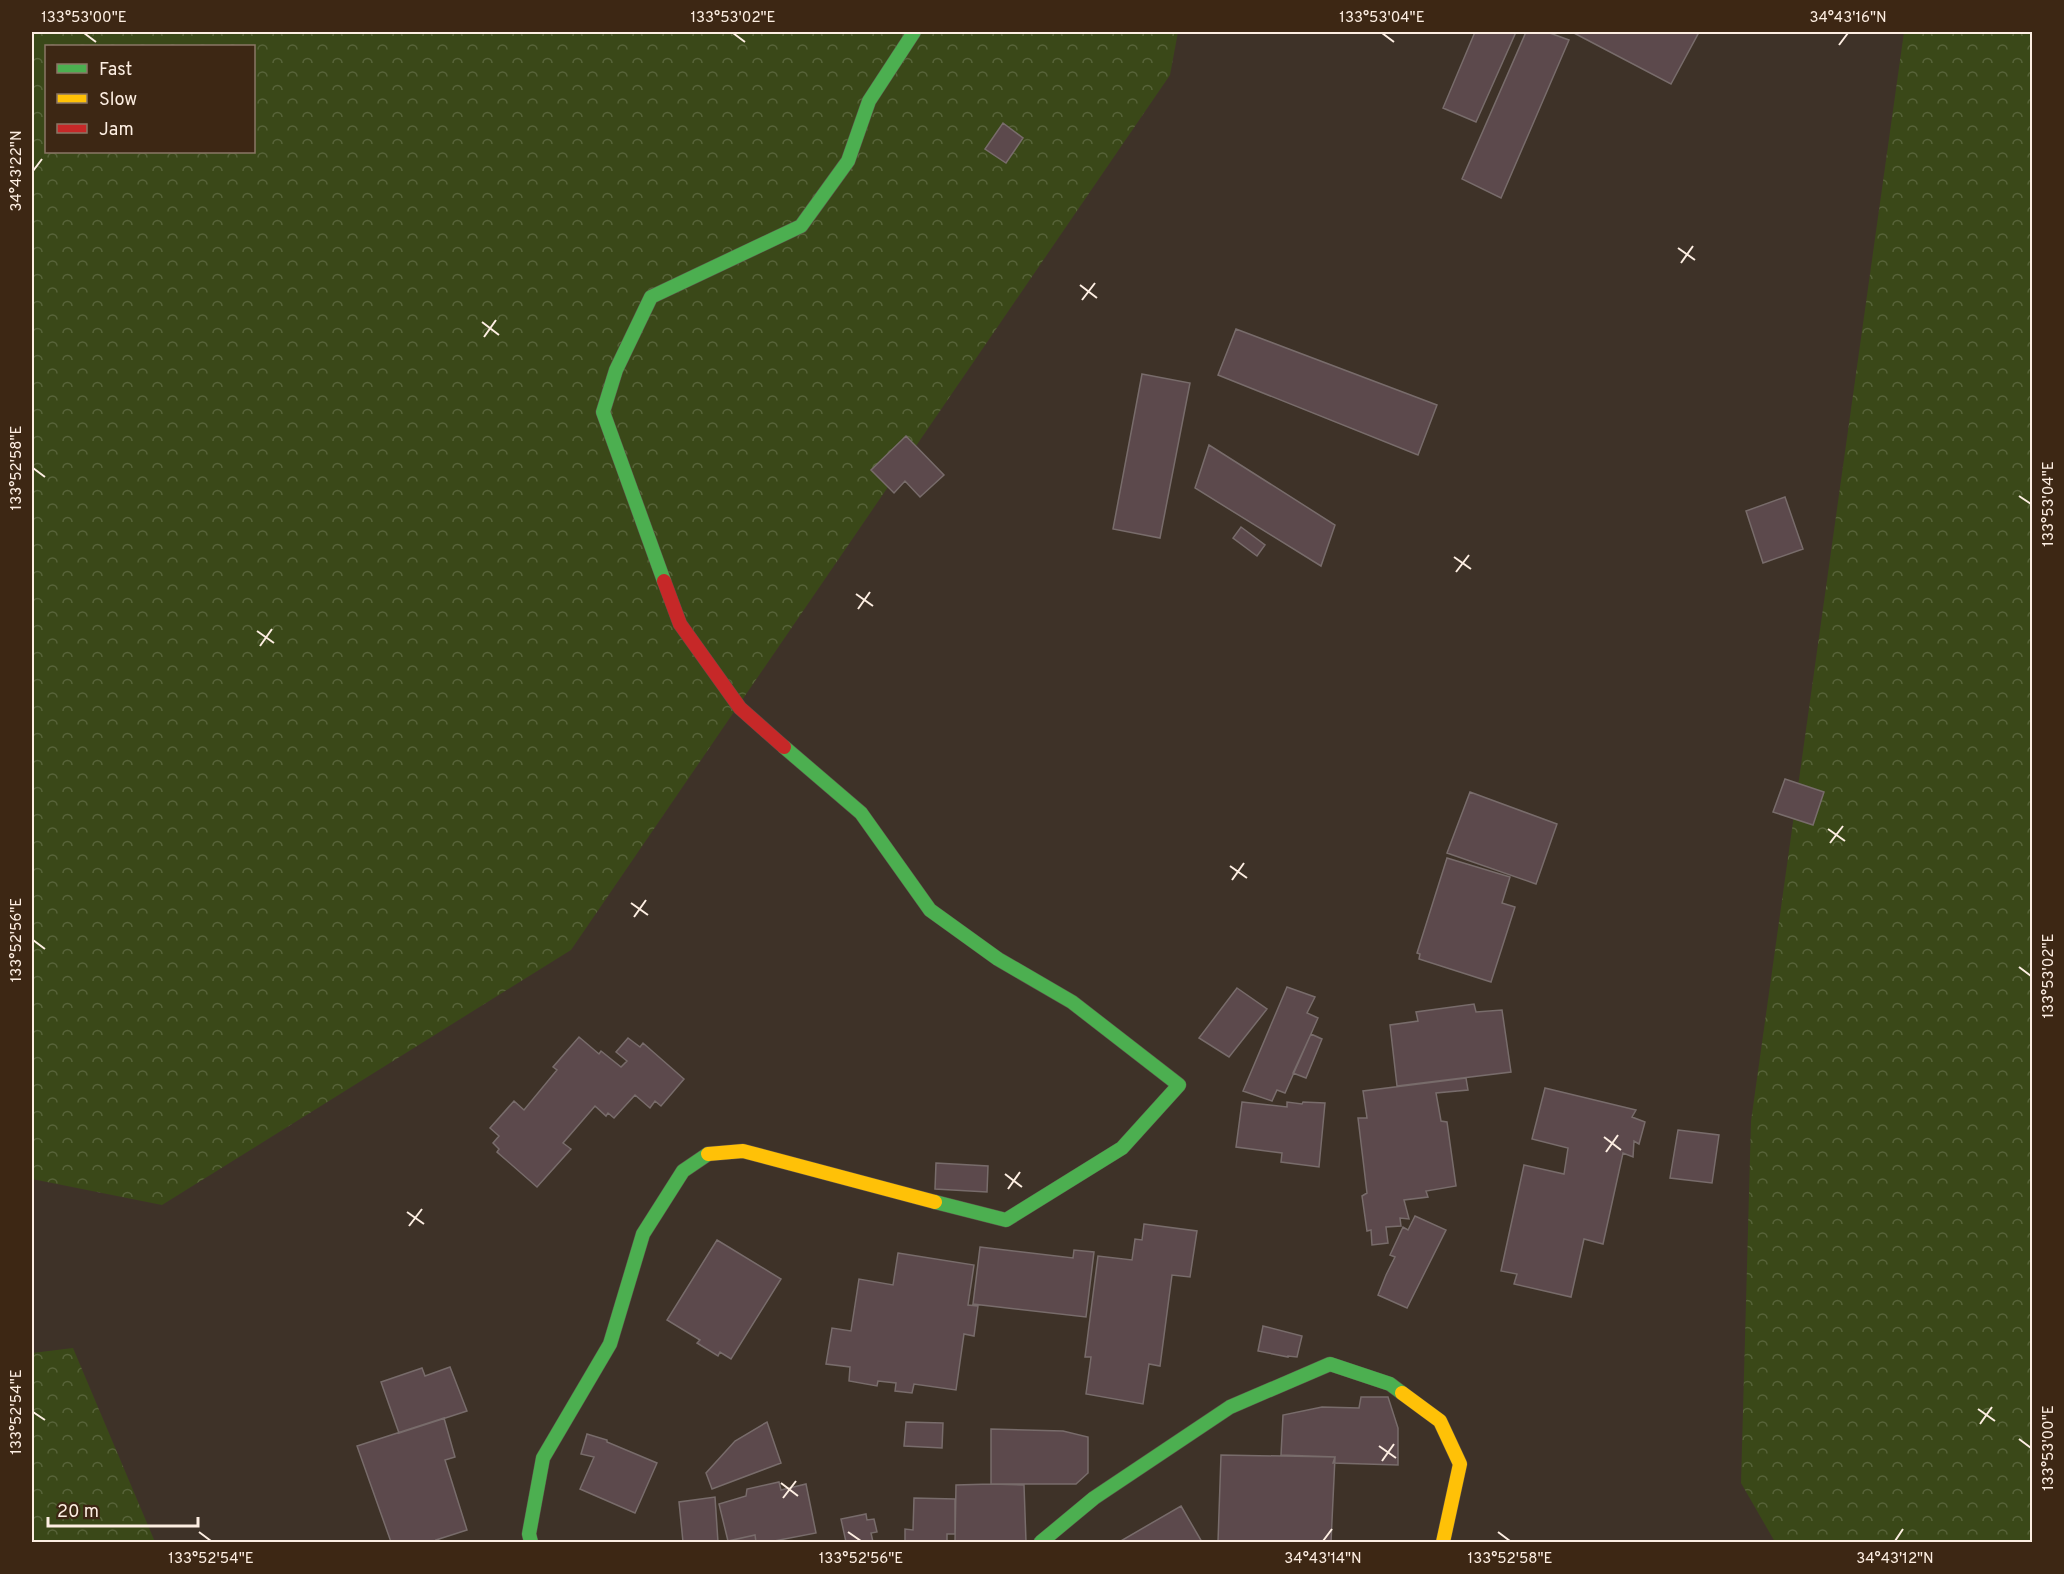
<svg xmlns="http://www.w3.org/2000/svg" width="2064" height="1574" viewBox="0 0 2064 1574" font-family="Overpass,sans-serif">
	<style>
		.forest { fill: url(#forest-crowns); fill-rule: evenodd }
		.building { fill: #5c494c; stroke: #786c6b; stroke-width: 1.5 }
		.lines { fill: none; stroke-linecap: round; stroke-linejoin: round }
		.fast-casing { stroke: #5b5047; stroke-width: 15 }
		.slow-casing { stroke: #5b5047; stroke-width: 15 }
		.jam-casing { stroke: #5b5047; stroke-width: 15 }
		.fast { stroke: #4caf50; stroke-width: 14 }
		.slow { stroke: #ffc107; stroke-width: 14 }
		.jam { stroke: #c62828; stroke-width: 14 }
		.ticks { fill: none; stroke: #fdeee2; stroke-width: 2 }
		.neatline { fill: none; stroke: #fdeee2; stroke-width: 2 }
		.ticks-label { font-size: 15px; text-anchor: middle; fill: #fdeee2 }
	</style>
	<defs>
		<pattern id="forest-crowns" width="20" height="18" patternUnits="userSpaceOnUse" patternTransform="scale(1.5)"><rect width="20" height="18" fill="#3a4818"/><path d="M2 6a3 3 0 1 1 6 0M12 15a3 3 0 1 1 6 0" fill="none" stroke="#576339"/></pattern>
	</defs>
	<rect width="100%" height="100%" fill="#3e3228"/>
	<!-- forest -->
	<path class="forest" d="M32 32H1178L1170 75 571 950 162 1205 32 1179ZM46 46H254V152H46Z
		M1904 32H2032V1542H1775L1741 1483 1751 1121Z
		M73 1348 155 1542H32V1353Z"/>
	<!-- building -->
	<path class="building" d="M1475 32H1516L1476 122 1443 108Z
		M1526 32H1547L1569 40 1501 198 1462 179Z
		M1572 32H1694L1698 34 1671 84Z
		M1003 123 1023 138 1006 163 985 149Z
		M1236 329 1437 405 1418 455 1218 375Z
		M1142 374 1190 383 1160 538 1113 529Z
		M906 436 944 475 920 497 905 481 894 493 871 470Z
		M1209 445 1335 525 1321 566 1195 488Z
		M1785 497 1803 549 1763 563 1746 511Z
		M1241 527 1265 545 1257 556 1233 538Z
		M1785 779 1824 792 1813 825 1773 812Z
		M1470 792 1557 824 1536 884 1447 853Z
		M1447 858 1510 877 1502 903 1515 907 1491 982 1419 959 1420 954 1417 953Z
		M1287 987 1315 997 1307 1013 1318 1018 1285 1093 1277 1090 1272 1101 1243 1091Z
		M1237 988 1267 1009 1229 1057 1199 1038Z
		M1474 1004 1476 1012 1502 1010 1511 1072 1397 1086 1390 1025 1418 1021 1416 1012Z
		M1311 1034 1322 1039 1306 1078 1293 1073Z
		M579 1037 599 1054 601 1051 621 1067 627 1061 616 1052 628 1038 640 1047 643 1043 684 1079 661 1106 655 1101 650 1108 635 1095 614 1118 608 1113 606 1116 595 1106 563 1143 571 1149 537 1187 497 1152 499 1149 493 1143 499 1136 490 1128 514 1101 524 1110 557 1070 553 1067Z
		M1466 1078 1468 1090 1436 1093 1441 1121 1447 1122 1456 1186 1426 1191 1428 1197 1404 1200 1409 1219 1400 1218 1401 1226 1386 1227 1388 1243 1372 1245 1371 1230 1367 1231 1362 1196 1367 1193 1358 1118H1367L1363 1091Z
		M1545 1088 1636 1110 1632 1117 1645 1122 1639 1144 1634 1141 1633 1157 1623 1153 1603 1244 1584 1239 1571 1297 1514 1284 1517 1274 1501 1271 1524 1165 1564 1174 1568 1148 1532 1139Z
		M1242 1102 1287 1107V1102L1302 1104 1303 1102 1325 1103 1319 1167 1281 1162 1282 1153 1236 1147Z
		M1678 1130 1719 1135 1712 1183 1670 1178Z
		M936 1163 988 1166 987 1192 935 1189Z
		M1415 1216 1446 1230 1407 1308 1378 1295 1386 1275 1395 1257 1390 1255 1403 1227 1408 1230Z
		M1144 1224 1197 1231 1190 1277 1172 1275 1160 1366 1149 1364 1143 1404 1086 1394 1091 1357H1085L1098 1256 1132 1260 1135 1239 1142 1240Z
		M717 1240 781 1279 731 1359 720 1352 718 1356 697 1343 700 1340 667 1320Z
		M980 1247 1073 1258 1074 1250 1094 1252 1086 1317 973 1304Z
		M898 1253 974 1265 968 1305 978 1306 974 1336 964 1334 956 1390 914 1384 912 1393 895 1391 896 1383 878 1381 877 1386 849 1381 850 1367 826 1364 832 1328 851 1331 859 1279 893 1285Z
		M1263 1326 1302 1336 1297 1357 1288 1356V1357L1258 1351Z
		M450 1367 467 1411 399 1433 381 1382 422 1368 425 1376Z
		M1361 1397H1388L1398 1428V1465L1333 1463 1335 1457 1281 1455 1283 1415 1322 1407 1359 1408Z
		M444 1418 455 1457 445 1460 467 1530 436 1540 437 1542H391L357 1446Z
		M767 1422 781 1463 712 1489 706 1473 735 1441Z
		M906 1422 943 1423 942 1448 904 1446Z
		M991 1429 1063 1431 1088 1437V1473L1076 1484H991Z
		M587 1434 607 1440V1442L657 1463 635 1513 580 1489 594 1457 581 1454Z
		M1221 1455 1335 1457 1331 1542H1218Z
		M779 1482 781 1490 806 1484 816 1533 769 1542H756L755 1535 728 1541 719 1504 746 1496 747 1489Z
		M991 1484 1024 1485 1026 1542H955L956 1485Z
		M715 1497 718 1542H683L679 1502Z
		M914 1498 955 1499V1534H947V1542H905V1529L913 1530Z
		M1181 1506 1202 1542H1119Z
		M866 1514 867 1520 874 1519 877 1532 871 1533 873 1542H846L841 1519Z
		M755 1535 756 1542H722L728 1541Z"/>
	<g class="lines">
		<!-- fast casing -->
		<g class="fast-casing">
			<path id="fast" d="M664 581 603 412 616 370 651 297 801 226 848 161 869 101 914 32
				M784 747 861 813 930 910 998 959 1072 1002 1179 1085 1122 1148 1006 1220 935 1202
				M531 1542 529 1534 543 1458 610 1344 643 1234 683 1171 708 1154
				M1041 1542 1094 1498 1230 1407 1330 1364 1390 1384 1402 1393"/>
		</g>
		<!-- slow casing -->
		<g class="slow-casing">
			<path id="slow" d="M708 1154 743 1151 935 1202
				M1402 1393 1440 1421 1460 1464 1443 1542"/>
		</g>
		<!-- jam casing -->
		<g class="jam-casing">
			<path id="jam" d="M664 581 680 624 740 708 784 747"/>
		</g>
		<!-- fast -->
		<use href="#fast" class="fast"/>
		<!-- slow -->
		<use href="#slow" class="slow"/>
		<!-- jam -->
		<use href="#jam" class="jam"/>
	</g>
	<!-- ticks -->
	<path class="ticks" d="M84 33 96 42M733 33 745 42M1382 33 1394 42M1839 45 1848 33M33 171 42 159M1678 248 1695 260M1681 263 1693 246M1080 285 1097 298M1082 300 1095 283M482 322 499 335M484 337 496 320M33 468 45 477M2019 496 2031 504M1454 557 1471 569M1456 572 1469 555M856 594 873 606M858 609 870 592M257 631 274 643M260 646 272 629M1828 829 1845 841M1830 843 1843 826M1230 866 1247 878M1232 880 1244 863M631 903 648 915M634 917 646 900M33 940 45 949M2019 967 2031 976M1604 1137 1621 1150M1606 1152 1618 1135M1005 1174 1022 1187M1008 1189 1020 1172M407 1212 424 1224M409 1226 422 1209M1978 1409 1995 1421M33 1412 45 1420M1980 1424 1992 1407M2019 1439 2031 1448M1379 1446 1396 1458M1382 1461 1394 1444M781 1483 798 1496M783 1498 796 1481M199 1532 211 1541M848 1532 861 1541M1498 1532 1510 1541M1323 1541 1332 1529M1895 1541 1903 1529"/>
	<!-- border -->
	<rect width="2064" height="1574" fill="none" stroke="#3d2714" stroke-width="66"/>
	<!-- legend -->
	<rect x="45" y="45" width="210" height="108" fill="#3d2714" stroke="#8a7766" stroke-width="1.5"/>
	<rect x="57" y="64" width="30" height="9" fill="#4caf50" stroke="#8a7766" stroke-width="1.5"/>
	<text x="99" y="75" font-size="18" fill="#fdeee2">Fast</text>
	<rect x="57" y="94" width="30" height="9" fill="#ffc107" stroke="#8a7766" stroke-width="1.5"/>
	<text x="99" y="105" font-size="18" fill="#fdeee2">Slow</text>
	<rect x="57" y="124" width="30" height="9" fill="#c62828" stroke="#8a7766" stroke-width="1.5"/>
	<text x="99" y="135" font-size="18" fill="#fdeee2">Jam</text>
	<!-- scale -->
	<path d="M48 1517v9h150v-9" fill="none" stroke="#fdeee2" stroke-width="3"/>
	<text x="57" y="1517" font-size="18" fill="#fdeee2" stroke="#3d2714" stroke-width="4.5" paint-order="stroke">20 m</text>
	<rect x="33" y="33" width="1998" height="1508" class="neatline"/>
	<g class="ticks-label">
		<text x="84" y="22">133°53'00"E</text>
		<text x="733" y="22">133°53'02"E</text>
		<text x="1382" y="22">133°53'04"E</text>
		<text x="1848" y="22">34°43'16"N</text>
		<text transform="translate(16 171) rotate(-90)" y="5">34°43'22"N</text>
		<text transform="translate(16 468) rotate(-90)" y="5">133°52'58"E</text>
		<text transform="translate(2048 504) rotate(-90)" y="5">133°53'04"E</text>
		<text transform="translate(16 940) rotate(-90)" y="5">133°52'56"E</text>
		<text transform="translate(2048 976) rotate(-90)" y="5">133°53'02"E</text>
		<text transform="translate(16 1412) rotate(-90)" y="5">133°52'54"E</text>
		<text transform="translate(2048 1448) rotate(-90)" y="5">133°53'00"E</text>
		<text x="211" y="1563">133°52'54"E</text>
		<text x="861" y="1563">133°52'56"E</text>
		<text x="1323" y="1563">34°43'14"N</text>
		<text x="1510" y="1563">133°52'58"E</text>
		<text x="1895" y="1563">34°43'12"N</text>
	</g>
</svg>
